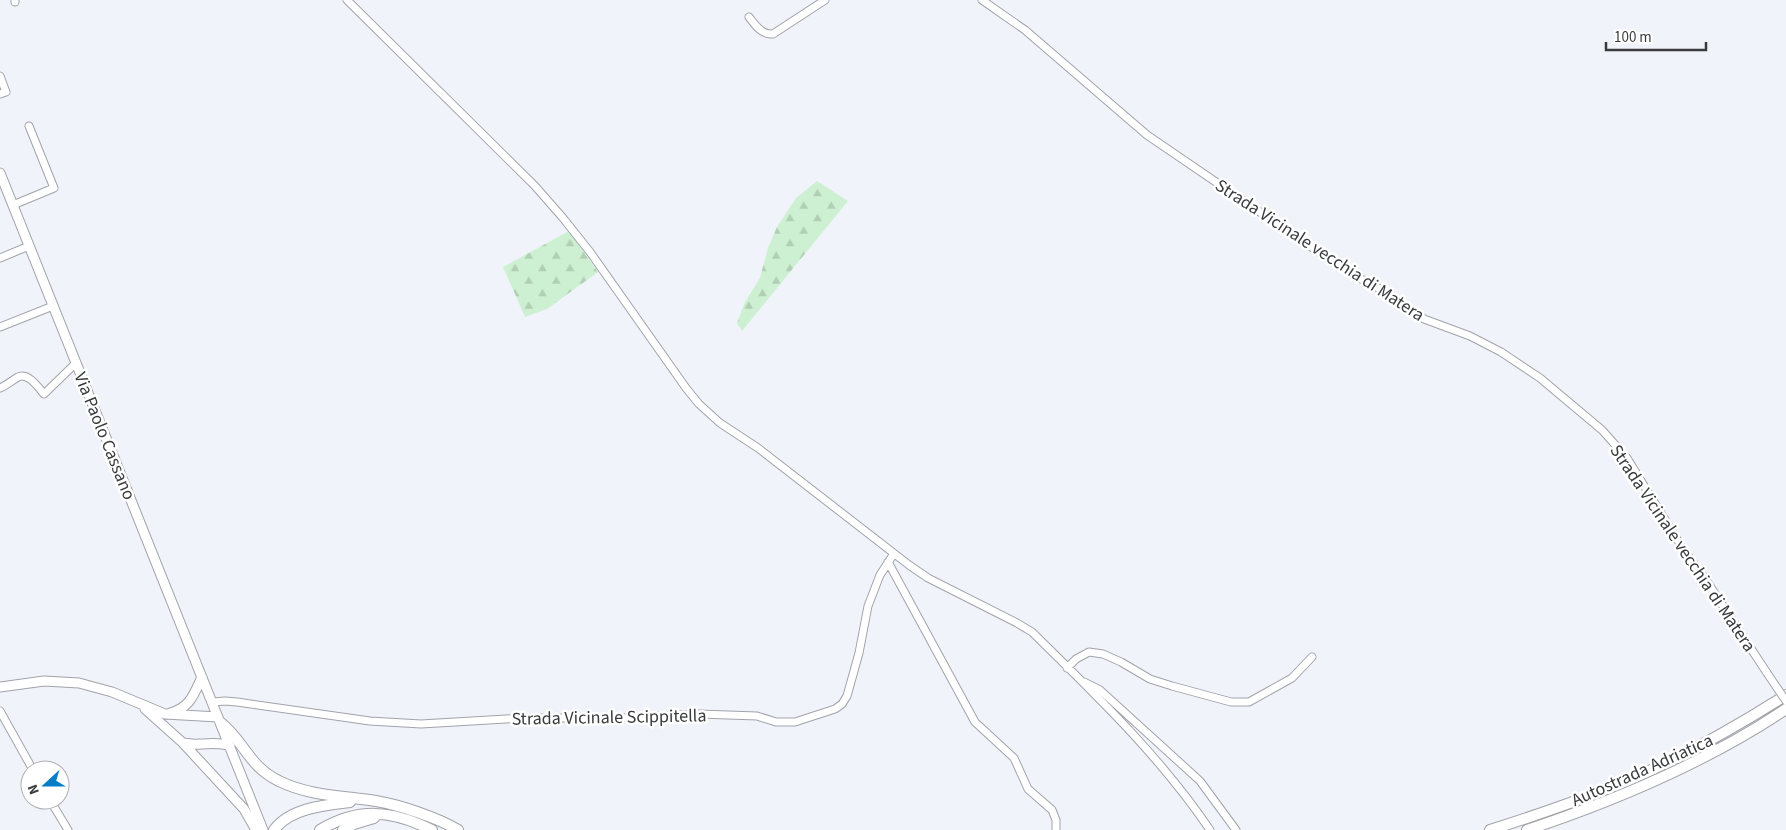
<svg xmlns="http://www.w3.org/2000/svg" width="1786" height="830" viewBox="0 0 1786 830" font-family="'Source Sans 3',sans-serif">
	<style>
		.forest { fill: url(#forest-firs) }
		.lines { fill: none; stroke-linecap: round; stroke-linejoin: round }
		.minor-casing { stroke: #a1a3a9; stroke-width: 9 }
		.major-casing { stroke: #a1a3a9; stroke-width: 11 }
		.highway-casing { stroke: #a1a3a9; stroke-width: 12 }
		.minor { stroke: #fff; stroke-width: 7 }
		.major { stroke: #fff; stroke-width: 9 }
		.highway { stroke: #fff; stroke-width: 10 }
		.minor-bridge-casing { stroke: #a1a3a9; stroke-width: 9; stroke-linecap: butt }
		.minor-bridge { stroke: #fff; stroke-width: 7 }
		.labels { text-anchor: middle; stroke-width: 5; stroke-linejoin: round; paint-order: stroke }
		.street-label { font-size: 18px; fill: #393a3c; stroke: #fff }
	</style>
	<defs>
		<pattern id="forest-firs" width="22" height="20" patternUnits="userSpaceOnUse" patternTransform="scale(1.25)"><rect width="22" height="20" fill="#cdf0d2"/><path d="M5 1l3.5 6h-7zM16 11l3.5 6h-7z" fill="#b1cfb5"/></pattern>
	</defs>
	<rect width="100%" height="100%" fill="#f1f3fa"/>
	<!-- forest -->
	<path class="forest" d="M817 181 848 201 742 331 737 323 745 302 760 278 768 248 777 227 796 198Z
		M569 231 598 272 547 309 525 317 503 267Z"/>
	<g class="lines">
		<!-- minor casing -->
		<g class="minor-casing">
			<path id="minor" d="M15 0V2
				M347 0 535 186 563 218 590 252 686 388 699 404 720 423 758 448 909 565 928 578 1017 623 1032 632C1095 694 1160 756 1210 830
				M982 0 1025 30 1147 135 1348 272 1380 289 1424 319 1470 336 1501 352 1540 378 1602 430 1627 458 1683 549 1706 580 1767 673
				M749 17C755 25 762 35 773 34L825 0
				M0 76 6 92 0 94
				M13 205 54 188 29 126
				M0 258 29 246
				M0 327 53 306
				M0 388C7 385 11 381 18 377 28 372 38 387 44 394L76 363
				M888 562 975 722 1014 758 1028 789 1052 810 1056 820V830
				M1067 668 1076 659 1089 652 1103 654 1121 662 1150 679 1172 686 1231 702H1249L1292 678 1312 657
				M1084 682 1100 690 1200 781 1236 830
				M213 702 225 701 237 702 370 721 421 724 524 718H621L699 714 757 716 776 722H795L835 709 842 704 847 696 859 653 868 606 880 575 893 555
				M0 711 33 770
				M50 800 68 830"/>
		</g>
		<!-- major casing -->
		<g class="major-casing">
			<path id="major" d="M0 173 263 830
				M0 687 44 681 79 683 112 692 165 714 218 717
				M145 709 183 743 244 809 256 830
				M170 713C190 708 194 694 202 677
				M183 743C188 743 195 745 200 744 211 744 220 742 230 746"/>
		</g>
		<!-- highway casing -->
		<g class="highway-casing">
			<path id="highway" d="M221 723C244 741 249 767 279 781 309 796 344 796 376 801 400 805 438 818 458 830
				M274 830C290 808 325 805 350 802
				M320 830C358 807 392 810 432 830
				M343 830 354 824 374 818
				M1490 830C1537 815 1584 799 1629 780 1684 756 1736 727 1786 695
				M1527 830C1617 800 1707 762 1786 709"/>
		</g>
		<!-- minor -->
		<use href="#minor" class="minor"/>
		<!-- major -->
		<use href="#major" class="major"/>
		<!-- highway -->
		<use href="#highway" class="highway"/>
		<!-- minor-bridge casing -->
		<g class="minor-bridge-casing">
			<path id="minor-bridge" d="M1767 673 1786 701"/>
		</g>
		<!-- minor-bridge -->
		<use href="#minor-bridge" class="minor-bridge"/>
	</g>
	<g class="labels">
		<!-- street labels -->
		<g class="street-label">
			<text transform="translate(1320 250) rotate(33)" y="6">Strada Vicinale vecchia di Matera</text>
			<text transform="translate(105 436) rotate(68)" y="6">Via Paolo Cassano</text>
			<text transform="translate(1683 548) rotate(56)" y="6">Strada Vicinale vecchia di Matera</text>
			<text transform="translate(609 717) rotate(-1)" y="6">Strada Vicinale Scippitella</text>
			<text transform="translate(1642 770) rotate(-24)" y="6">Autostrada Adriatica</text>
		</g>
	</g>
	<!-- north arrow -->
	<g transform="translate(45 785) rotate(249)"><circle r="24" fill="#ffffff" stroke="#b0b0b1"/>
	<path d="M0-4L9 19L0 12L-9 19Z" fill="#087dc7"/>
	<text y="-8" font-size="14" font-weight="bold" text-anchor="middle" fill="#393a3c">N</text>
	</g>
	<!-- scale -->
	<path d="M1606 42v8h100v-8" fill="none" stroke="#393a3c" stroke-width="2.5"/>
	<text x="1614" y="42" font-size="15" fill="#393a3c" stroke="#ffffff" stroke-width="4" paint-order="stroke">100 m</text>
</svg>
